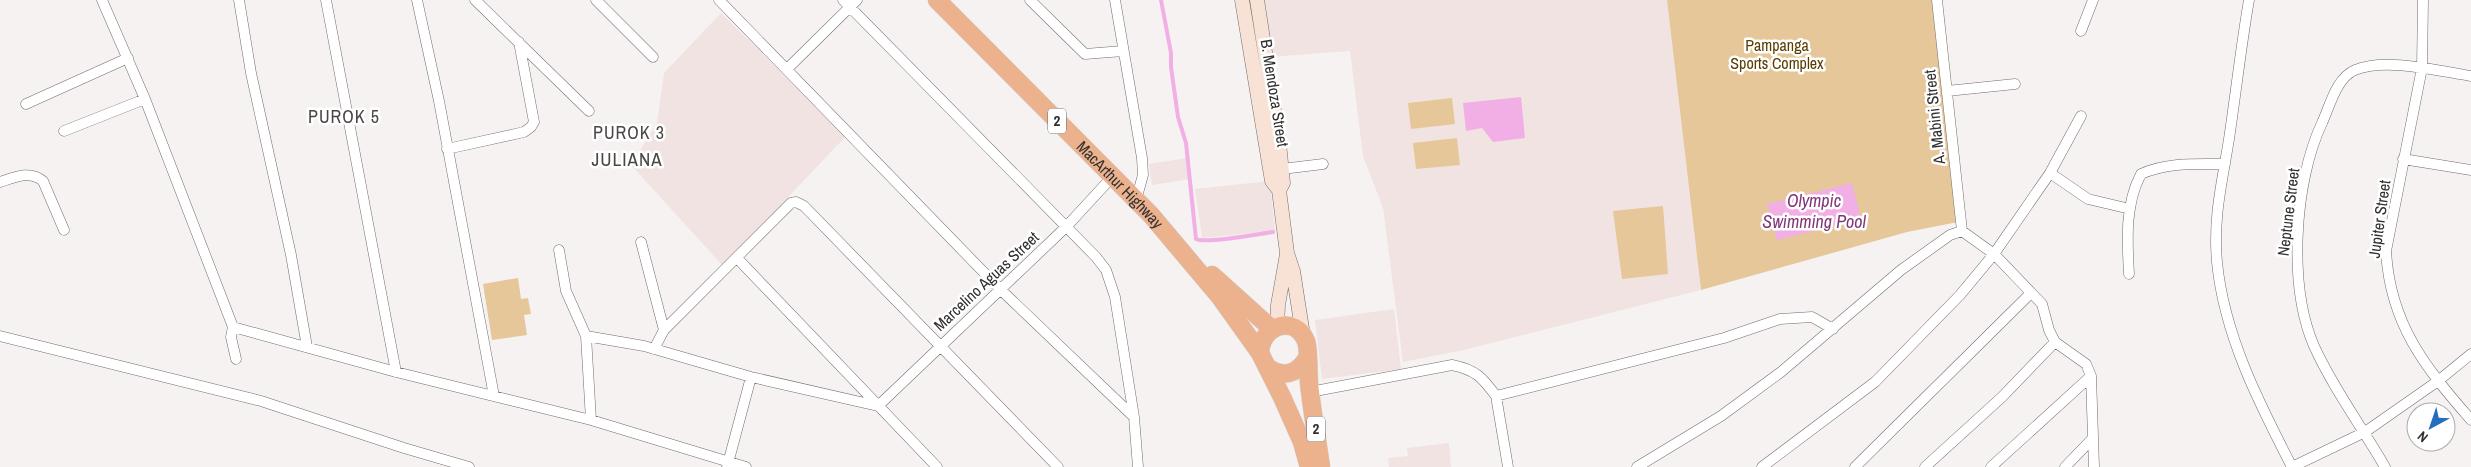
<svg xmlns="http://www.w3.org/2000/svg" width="2471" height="467" viewBox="0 0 2471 467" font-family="'Archivo Narrow',sans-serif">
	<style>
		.built { fill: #f1e3e1 }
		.green { fill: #e5c799 }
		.water { fill: #f1afe5 }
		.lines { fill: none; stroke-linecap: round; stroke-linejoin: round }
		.stream { stroke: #f1afe5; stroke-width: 4 }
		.minor-casing { stroke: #716c6c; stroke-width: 11 }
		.secondary-casing { stroke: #716c6c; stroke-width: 15 }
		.trunk-casing { stroke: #d2d1d1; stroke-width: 19 }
		.minor { stroke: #fff; stroke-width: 10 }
		.secondary { stroke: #f8e2d5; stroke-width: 14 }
		.trunk { stroke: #ecb28e; stroke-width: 18 }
		.labels { text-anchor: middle; stroke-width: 5; stroke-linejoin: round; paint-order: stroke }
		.shield { fill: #fff; stroke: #6f6d6d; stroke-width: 1 }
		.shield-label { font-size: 15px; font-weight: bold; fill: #312f2f }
		.park-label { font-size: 16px; fill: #5a3d00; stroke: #fff }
		.street-label { font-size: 16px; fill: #312f2f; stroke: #fff }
		.neighbourhood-label { font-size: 18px; letter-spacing: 1px; fill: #4a4646; stroke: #fff }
		.water-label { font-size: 18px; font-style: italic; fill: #813678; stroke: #fff }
		.quarter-label { font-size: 19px; letter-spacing: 1px; fill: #4a4646; stroke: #fff }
	</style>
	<rect width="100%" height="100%" fill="#f7f2f2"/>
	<!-- built -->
	<path class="built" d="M1259 0H1667L1701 290 1464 350 1403 362 1383 208 1363 156 1350 51 1269 57Z
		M721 13 846 136 723 266 631 165 657 123 664 73Z
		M1187 158 1190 179 1152 185 1149 164Z
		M1270 181 1275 231 1202 238 1195 189Z
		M1394 309 1401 369 1322 379 1315 320Z
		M1449 443 1451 467H1389L1388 458 1408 456 1407 448Z"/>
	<!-- green -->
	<path class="green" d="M1667 0H1936L1958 222 1907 232 1701 290Z
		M1452 98 1455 124 1411 129 1408 103Z
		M1457 138 1460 165 1416 169 1413 143Z
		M1663 206 1668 274 1622 279 1613 211Z
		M518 278 521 299 528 298 531 314 524 315 527 335 492 340 483 284Z"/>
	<!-- water -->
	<path class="water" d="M1521 97 1525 138 1493 142 1482 128 1466 131 1463 103Z
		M1852 183 1861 219 1777 240 1767 204Z"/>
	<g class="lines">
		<!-- stream -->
		<path class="stream" d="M1161 0 1171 53V67L1178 117 1186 143 1196 239C1207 244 1258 234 1273 232"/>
		<!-- minor casing -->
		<g class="minor-casing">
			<path id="minor" d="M102 0 145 99 233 327 231 337 236 359
				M239 0 251 73 291 255 307 347
				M326 0 396 372
				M417 0 439 101 494 396
				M475 0 589 111
				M596 0 653 57
				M719 0 1000 289 1134 417
				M843 0 1096 257 1106 270 1115 297 1134 417 1138 467
				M1030 0 1085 54 1123 51
				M1115 0 1142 158 1143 175 1136 200
				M1937 0 1962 231
				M2249 0C2241 46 2236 92 2229 139 2222 183 2213 217 2217 262 2224 335 2259 403 2292 467
				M2423 0 2422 68 2386 251C2390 324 2425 367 2471 420
				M2081 31 2093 0
				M787 69 857 0
				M1947 91 2015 84
				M26 104 128 58
				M64 131 145 99
				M447 149 524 132 531 127 534 122 519 42
				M2403 159 2471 170
				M1282 169 1323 164
				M2050 173 2088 199 2130 209
				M0 182C15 177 30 170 43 181L64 230
				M1962 231 1994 254 2042 304 2049 330 2055 342 2086 364 2091 376 2094 467
				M641 242 664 330
				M559 250 566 291 586 336 591 420
				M737 258 937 467
				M2129 274C2127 240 2125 204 2141 174 2167 162 2197 164 2225 164
				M233 327 396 372 591 420 746 467
				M0 336 261 401 404 448 469 467
				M586 336 644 346 751 377 878 406 1066 227 1113 176
				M654 349 664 330 791 203 796 202 804 206 1058 467
				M1310 392 1452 365C1476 370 1482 377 1496 396L1724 338 1780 319 1812 317 1833 329
				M1496 396 1508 467
				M727 467 751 377
				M1637 467 1721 416 1781 372 1901 270 1950 235 1962 231
				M1762 467 1875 382 1960 295 1994 254 2050 173 2081 116
				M1855 467 2030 294
				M1925 467 2002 397 2055 342
				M1991 467 2091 376
				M2065 467 2093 438
				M2292 467 2365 432 2438 381 2471 354
				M2385 467C2362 427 2333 388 2314 346 2288 286 2294 182 2322 123 2330 106 2336 78 2355 70 2385 57 2439 71 2471 76"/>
		</g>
		<!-- secondary casing -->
		<g class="secondary-casing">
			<path id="secondary" d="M1242 0 1272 181 1279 190 1287 253 1293 271 1303 335
				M1257 0 1279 143 1283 183 1279 190
				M1277 327 1278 305 1287 254"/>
		</g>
		<!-- trunk casing -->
		<g class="trunk-casing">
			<g id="trunk">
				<path id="s1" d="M937 0 1151 215 1220 297 1260 353 1282 397 1302 442 1309 467"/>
				<path d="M1212 275 1272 329"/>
				<path d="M1260 353C1261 325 1295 314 1306 341 1309 349 1308 372 1309 383 1312 411 1317 439 1321 467"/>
				<path d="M1267 367C1282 378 1297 375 1307 358"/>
			</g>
		</g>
		<!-- minor -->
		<use href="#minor" class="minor"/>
		<!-- secondary -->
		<use href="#secondary" class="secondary"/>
		<!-- trunk -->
		<use href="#trunk" class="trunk"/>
	</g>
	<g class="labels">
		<!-- shield labels -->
		<g class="shield">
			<rect x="1048" y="108.5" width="18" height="25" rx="4"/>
			<rect x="1307" y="416.5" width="18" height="25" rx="4"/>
		</g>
		<g class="shield-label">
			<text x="1057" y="126">2</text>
			<text x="1316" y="434">2</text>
		</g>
		<!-- park labels -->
		<g class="park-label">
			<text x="1777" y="51">Pampanga<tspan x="1777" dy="18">Sports Complex</tspan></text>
		</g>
		<!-- street labels -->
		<g class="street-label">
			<text transform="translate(1275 93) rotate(81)" y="6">B. Mendoza Street</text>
			<text transform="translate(1934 117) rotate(-96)" y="6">A. Mabini Street</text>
			<text dy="6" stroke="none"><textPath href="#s1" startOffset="260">MacArthur Highway</textPath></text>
			<text transform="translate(2288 212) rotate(-83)" y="6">Neptune Street</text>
			<text transform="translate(2379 219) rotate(-82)" y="6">Jupiter Street</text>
			<text transform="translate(986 281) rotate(-43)" y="6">Marcelino Aguas Street</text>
		</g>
		<!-- neighbourhood labels -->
		<g class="neighbourhood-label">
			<text x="344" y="123">PUROK 5</text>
			<text x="629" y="139">PUROK 3</text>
		</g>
		<!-- water labels -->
		<g class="water-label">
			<text x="1814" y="207">Olympic<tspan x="1814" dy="21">Swimming Pool</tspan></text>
		</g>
		<!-- quarter labels -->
		<g class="quarter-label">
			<text x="627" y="166">JULIANA</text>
		</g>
	</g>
	<!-- north arrow -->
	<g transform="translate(2431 427) rotate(220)"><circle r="24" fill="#ffffff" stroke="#adacac"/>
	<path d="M0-4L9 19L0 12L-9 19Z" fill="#256ebf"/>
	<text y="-8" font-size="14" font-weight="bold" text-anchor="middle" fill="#312f2f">N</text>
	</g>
</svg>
